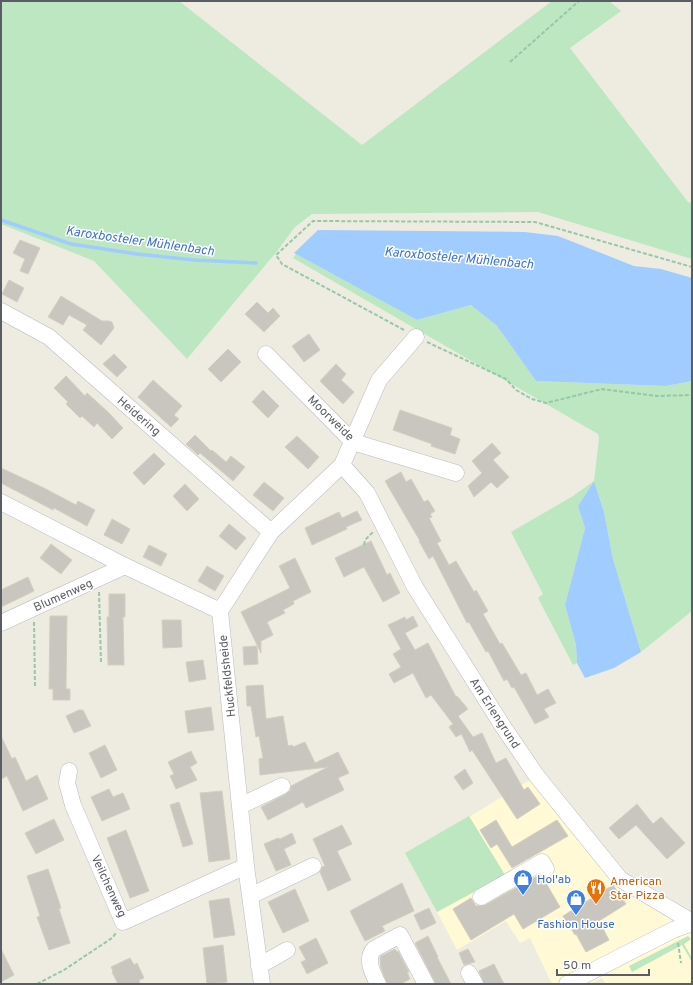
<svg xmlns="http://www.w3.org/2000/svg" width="693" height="985" viewBox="0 0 693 985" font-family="Overpass,sans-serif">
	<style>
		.commercial { fill: #fff9d5 }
		.green { fill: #bce7c0 }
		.water { fill: #a0ccff }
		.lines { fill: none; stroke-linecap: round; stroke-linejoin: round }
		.stream { stroke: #a0ccff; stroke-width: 3.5 }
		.building { fill: #c9c6bf; stroke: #d3cfbf }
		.minor-casing { stroke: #b9bbc1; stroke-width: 17 }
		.path { stroke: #95c8a9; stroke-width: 2; stroke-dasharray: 4 2; stroke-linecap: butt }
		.minor { stroke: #fff; stroke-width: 16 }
		.labels { text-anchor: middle; stroke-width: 3; stroke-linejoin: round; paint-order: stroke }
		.street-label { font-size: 12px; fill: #5a5d63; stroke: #fff }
		.shop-label { font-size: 12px; fill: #366cbe; stroke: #fff; text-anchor: start }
		.food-label { font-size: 12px; fill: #c56008; stroke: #fff; text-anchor: start }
		.water-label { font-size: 13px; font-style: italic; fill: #3d73c9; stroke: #fff }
	</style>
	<rect width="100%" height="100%" fill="#eeece1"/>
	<!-- commercial -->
	<path class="commercial" d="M533 778 617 883 692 926V984H606L602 978 590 984H552L530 938 520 943 506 921 457 950 437 912 505 875 469 817Z"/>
	<!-- green -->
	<path class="green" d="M1 1H179L362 145 552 1H609L621 11 570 48 688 202 692 203V259L538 212 312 214 295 227 278 250 187 359 94 261 1 224Z
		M296 254 417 320 471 305 497 326 536 381 666 386 692 381V611L641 652 613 559 604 512 594 481 578 506 585 528 565 605 576 645 577 663 573 665 538 598 543 594 511 532 573 496 594 481 599 439 598 434 293 258Z
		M469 816 505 875 437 912 405 853Z
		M688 936 691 939 684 944 692 958V962L682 945 632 972 629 966Z"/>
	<!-- water -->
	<path class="water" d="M318 230 525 232 558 236 634 266 661 269 692 278V381L666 386 536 381 497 326 471 305 417 320 294 253Z
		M594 481 604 512 613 559 641 652 614 668 585 678 577 663 576 645 565 605 585 528 578 506Z"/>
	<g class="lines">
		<!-- stream -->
		<path class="stream" d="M1 220 71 244 137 254 194 260 256 263"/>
	</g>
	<!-- building -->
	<path class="building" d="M20 240 40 248 28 274 20 271 25 259 13 253Z
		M9 280 24 288 17 302 2 294Z
		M61 296 102 321H109L112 322 114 328 101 345 83 330 87 325 69 315 63 325 48 317Z
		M257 302 268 313 273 308 280 316 264 332 245 314Z
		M309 334 320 350 304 362 292 346Z
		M228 349 241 362 221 382 208 369Z
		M114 354 127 367 117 377 103 364Z
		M336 364 346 374 341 380 354 392 343 404 320 381Z
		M66 376 85 396 87 393 108 412 123 428 112 439 97 423 94 427 82 416 80 418 66 404 68 402 54 388Z
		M153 380 182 406 174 415 179 419 171 427 138 397Z
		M263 390 279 406 268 418 252 402Z
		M400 410 452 428 450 435 460 439 455 454 431 446 432 444 393 430Z
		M195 435 211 451 212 450 226 462 231 456 245 467 233 481 200 453 198 455 186 444Z
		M297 436 319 457 308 469 285 447Z
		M492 443 501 453 493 460 509 477 497 488 491 482 474 497 468 486 482 473 472 461Z
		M154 453 165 464 144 485 133 473Z
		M1 468 44 488 76 505 78 501 95 510 87 526 54 508 53 510 1 483Z
		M401 472 406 482 411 479 424 502 428 500 435 511 430 514 432 517 429 518 441 541 437 543 449 565 456 561 474 592 476 590 488 611 483 614 500 644 502 643 521 675 526 673 537 695 548 689 556 703 544 709 549 717 535 724 514 687 512 688 507 679 504 681 488 651 486 652 469 622 467 623 433 556 429 559 419 541H420L385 481Z
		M264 482 284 498 273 511 253 495Z
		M185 484 199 499 187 511 173 496Z
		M357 511 362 520 346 527 347 529 312 545 305 528 339 512 342 518Z
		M112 519 130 529 122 544 104 535Z
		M229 524 246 538 236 550 219 536Z
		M371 541 387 575 390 573 400 593 383 602 364 567 344 577 335 558Z
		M51 544 72 560 61 574 40 558Z
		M149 545 167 554 161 566 143 557Z
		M295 558 311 592 293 601 294 604 283 610 285 613 267 622 273 635 261 641V653L241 612 290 588 279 566Z
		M207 566 224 576 215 591 198 581Z
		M28 577 34 591 1 607V590Z
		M109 594H125V617H123L124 665H108L107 617H109Z
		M50 616H67L66 689H70V700H53V689H49Z
		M413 616 418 626 405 633 415 650 428 643 456 697 457 696 468 709 458 716 473 737 482 733 496 763 506 758 524 790 528 787 540 804 517 819 472 750 470 752 463 737 461 734 456 737 449 727 453 724 431 695 426 698 413 673 394 683 389 674 401 667 393 654 401 649 388 625 405 617 406 620Z
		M162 620H181L182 647 163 648Z
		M257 646 258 664 244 665 243 647Z
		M203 660 206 679 189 682 186 662Z
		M263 685 266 719 283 716 288 746 292 745 293 747 305 742 315 763 338 752 349 773 338 778 344 790 306 808 303 802 268 820 261 807 286 794 290 791 291 786 328 767 260 775 259 759 263 758 259 736 256 737 251 706H247L246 686Z
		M211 707 214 730 188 733 185 711Z
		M79 710H83L91 726 74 733 66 716Z
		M1 736 12 759 15 757 26 781 37 775 48 799 23 811 7 776 1 779Z
		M105 745 117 770 101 778 89 753Z
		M191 751 197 763 190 767 197 780 176 789 170 776 174 774 168 762Z
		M465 769 473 783 463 790 454 777Z
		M109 789 113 797 123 793 130 809 102 821 91 797Z
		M222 791 230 859 209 862 200 793Z
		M179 802 193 844 183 847 170 805Z
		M637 804 653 824 661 817 685 843 667 859 636 825 619 839 609 828Z
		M54 819 64 840 36 854 25 833Z
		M496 820 512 847 557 820 568 836 512 868 497 844 491 848 480 830Z
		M342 825 352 844 337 851 351 880 328 891 320 872 322 867 325 866 313 839Z
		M126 830 149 891 130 898 107 838Z
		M292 833 296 843 284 849 291 865 276 871 264 844 278 838 280 839Z
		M48 869 61 908 59 909 70 943 49 950 37 917 40 916 27 876Z
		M539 875 543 878 560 907 523 929 514 914 471 940 453 909 471 898 476 906 485 905Z
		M402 883 414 911 382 926 385 931 365 941 350 911Z
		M613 885 626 904 599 921 609 940 586 952 576 934 575 935 563 916Z
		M295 889 309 921 283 933 268 902Z
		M229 898 235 935 214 938 209 901Z
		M429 908 436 923 421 930 414 915Z
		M428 936 438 957H437L451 984H436L415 943Z
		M316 938 328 963 307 974 301 962 306 960 299 947Z
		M223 945 227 982 207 984 203 948Z
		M1 949 14 975 1 982Z
		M395 949 397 952 398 951 409 972H407L410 979 401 984H387L381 968 380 959 381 956Z
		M468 949 475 962 464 965 459 953Z
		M130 958 134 965 137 963 144 978 139 980 140 984H118L112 972 113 971 111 967Z
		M494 964 504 984H484L479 971Z"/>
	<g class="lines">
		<!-- minor casing -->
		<g class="minor-casing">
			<path id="minor" d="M1 311 49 337 271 532
				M266 354 353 442 456 473
				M342 465 367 493 415 587 502 725 536 775 620 879 692 922
				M1 502 125 566 220 611
				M220 611 246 866 262 984
				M220 611 271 532 342 465 379 380 416 337
				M1 623 125 566
				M69 771 67 783 73 805 123 922 246 866
				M240 806 282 786
				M250 896 313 866
				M481 897 542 862 546 869
				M259 966 287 950
				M469 973 475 984
				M378 984C373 974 365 959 374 949L400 935 426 984
				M567 984 673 930 692 923"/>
		</g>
		<!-- path -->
		<path class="path" d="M510 62 579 1
			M404 330 282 264 276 255 313 221 535 222 692 267
			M427 342 506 379 516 390 532 399 546 403 602 389 657 396 692 395
			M364 545 365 540 373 532
			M99 592 101 663
			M34 622 35 687
			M678 943 681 963
			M37 984 64 970 112 938 116 933"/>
		<!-- minor -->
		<use href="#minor" class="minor"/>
	</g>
	<!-- icons -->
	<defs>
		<g id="shop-pin" transform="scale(1)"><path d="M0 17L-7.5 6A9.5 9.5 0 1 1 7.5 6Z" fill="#3f7fe0" stroke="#fff"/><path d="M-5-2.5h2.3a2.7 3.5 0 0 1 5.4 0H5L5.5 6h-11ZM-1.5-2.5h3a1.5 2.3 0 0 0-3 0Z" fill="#fff"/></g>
		<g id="restaurant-pin" transform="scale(1)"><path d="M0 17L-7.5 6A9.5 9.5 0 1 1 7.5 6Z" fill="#e8710a" stroke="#fff"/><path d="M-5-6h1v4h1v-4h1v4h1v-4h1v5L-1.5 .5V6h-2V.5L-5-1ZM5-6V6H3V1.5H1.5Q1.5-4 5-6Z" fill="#fff"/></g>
	</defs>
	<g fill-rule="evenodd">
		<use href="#shop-pin" x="523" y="879"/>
		<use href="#restaurant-pin" x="596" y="888"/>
		<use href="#shop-pin" x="576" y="899"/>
	</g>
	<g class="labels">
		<!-- street labels -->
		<g class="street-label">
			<text transform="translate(139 416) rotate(41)" y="4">Heidering</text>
			<text transform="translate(331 418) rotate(44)" y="4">Moorweide</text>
			<text transform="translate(63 595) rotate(-24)" y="4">Blumenweg</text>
			<text transform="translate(227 676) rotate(-96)" y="4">Huckfeldsheide</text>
			<text transform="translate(495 713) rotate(57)" y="4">Am Erlengrund</text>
			<text transform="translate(109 886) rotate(65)" y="4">Veilchenweg</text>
		</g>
		<!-- shop labels -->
		<g class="shop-label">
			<text x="537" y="883">Hol'ab</text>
			<text x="576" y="928" text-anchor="middle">Fashion House</text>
		</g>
		<!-- food labels -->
		<g class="food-label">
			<text x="610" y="885">American<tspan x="610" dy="14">Star Pizza</tspan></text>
		</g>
		<!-- water labels -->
		<g class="water-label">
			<text transform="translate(140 240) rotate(8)" y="5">Karoxbosteler Mühlenbach</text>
			<text transform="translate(459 257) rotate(5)" y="5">Karoxbosteler Mühlenbach</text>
		</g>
	</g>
	<!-- border -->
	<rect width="693" height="985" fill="none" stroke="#5a5d63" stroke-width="4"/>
	<!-- scale -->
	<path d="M557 969v6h92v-6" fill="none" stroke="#5a5d63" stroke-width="2"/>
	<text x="563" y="969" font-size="12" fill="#5a5d63" stroke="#ffffff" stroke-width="3" paint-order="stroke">50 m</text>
</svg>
